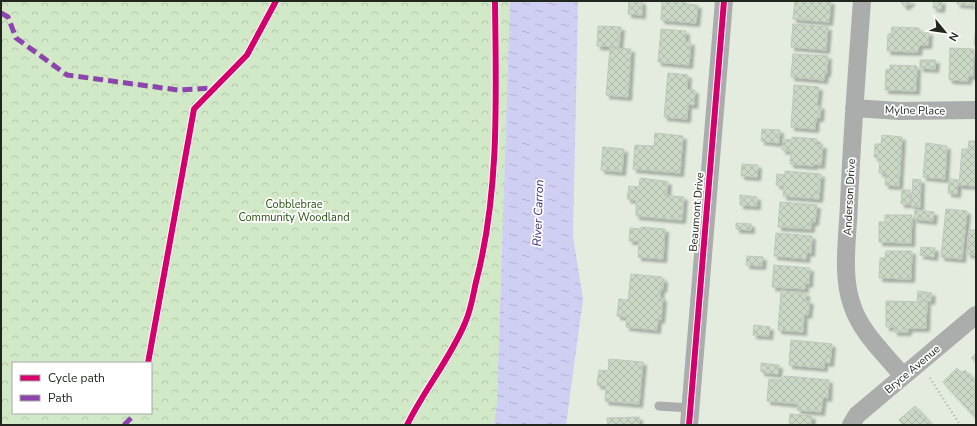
<svg xmlns="http://www.w3.org/2000/svg" width="977" height="426" viewBox="0 0 977 426" font-family="'Nunito Sans',sans-serif">
	<style>
		.forest { fill: url(#forest-crowns); fill-rule: evenodd }
		.water { fill: url(#water-ripples) }
		.building { fill: url(#building-cross-hatch); stroke: #bfc6bc; filter: url(#shadow) }
		.lines { fill: none; stroke-linecap: round; stroke-linejoin: round }
		.path { stroke: #adb0ad; stroke-width: 2.5; stroke-dasharray: 1 3; stroke-linecap: butt }
		.lane { stroke: #abadad; stroke-width: 9 }
		.street { stroke: #abadad; stroke-width: 18 }
		.quiet { stroke: #8e44ad; stroke-width: 5; stroke-dasharray: 10 5; stroke-linecap: butt }
		.cycleway-casing { stroke: #fff; stroke-width: 8 }
		.cycleway { stroke: #d6006c; stroke-width: 6 }
		.labels { text-anchor: middle; stroke-width: 3.5; stroke-linejoin: round; paint-order: stroke }
		.street-label { font-size: 11px; fill: #21271e; stroke: #fff }
		.park-label { font-size: 11px; fill: #265210; stroke: #fff }
		.water-label { font-size: 12px; font-style: italic; fill: #3d2a7c; stroke: #fff }
	</style>
	<defs>
		<pattern id="forest-crowns" width="20" height="18" patternUnits="userSpaceOnUse"><rect width="20" height="18" fill="#d2e9c8"/><path d="M2 6a3 3 0 1 1 6 0M12 15a3 3 0 1 1 6 0" fill="none" stroke="#b4c8ab"/></pattern>
		<pattern id="water-ripples" width="26" height="14" patternUnits="userSpaceOnUse"><rect width="26" height="14" fill="#cfcef3"/><path d="M2 4q2-2 4 0t4 0M15 11q2-2 4 0t4 0" fill="none" stroke="#b1b1d0"/></pattern>
		<pattern id="building-cross-hatch" width="8" height="8" patternUnits="userSpaceOnUse"><rect width="8" height="8" fill="#cad8c5"/><path d="M0 0l8 8M0 8l8-8" fill="none" stroke="#adb9a9"/></pattern>
		<filter id="shadow"><feDropShadow dx="3.5" dy="3.5" stdDeviation="1" flood-color="#0004"/></filter>
	</defs>
	<rect width="100%" height="100%" fill="#e3ecdf"/>
	<!-- forest -->
	<path class="forest" d="M1 1H510L497 403 494 425H1ZM13 363H151V413H13Z"/>
	<!-- water -->
	<path class="water" d="M510 1H578L573 237 583 299 566 425H494L497 403Z"/>
	<!-- building -->
	<path class="building" d="M629 1H642V15L628 14Z
		M662 1H686L685 4 698 5 696 23 661 20Z
		M795 1H831L829 22 793 19Z
		M900 1H912L905 7Z
		M934 1H942L941 9 933 8Z
		M957 1H971V5L957 4Z
		M973 1H976V7L972 6Z
		M793 24 828 27 826 50 791 47Z
		M976 25V45H974Z
		M598 26 621 27 619 47 597 46Z
		M892 27 919 28V32H929L928 45H919L918 52 887 51 888 34H891Z
		M661 29 686 31 685 42H691L689 65 658 62Z
		M610 48 631 49 628 97 606 95Z
		M950 48 974 49 973 76H968V81L949 80Z
		M793 54 828 56 827 73H825L824 80 791 77Z
		M920 60H936L935 69 920 68Z
		M890 65 917 66 916 91 885 90 886 69 890 70Z
		M668 73 688 75 687 90H695L694 105 688 104 687 119 664 117Z
		M794 85 819 87 817 106H821L820 118H816L815 129 791 127Z
		M762 129 780 130 779 143 761 141Z
		M655 133 683 136 680 173 633 169 635 145 654 146Z
		M882 135 902 137 899 186 885 185 886 173H879L880 158 874 157 875 144H881Z
		M792 137 817 139 816 145H823L821 165 814 164V166L790 164 791 151 782 150 783 139 792 140Z
		M969 141H976V186L959 185 962 149H968Z
		M926 143 947 146 945 179 923 177Z
		M603 147 624 149 622 172 601 170Z
		M742 164 758 165 757 177 741 176Z
		M785 171 821 174 819 199 783 196 784 186 776 185 777 174 785 175Z
		M640 178 665 181 668 182 667 193H664V195L684 197 682 220 636 216V200L627 199 629 186 639 187Z
		M913 179 921 180 920 207 911 206Z
		M949 179 958 180 957 194 948 193Z
		M902 190H910V204H901Z
		M740 195 757 197V206L740 205Z
		M780 202 817 205 815 222H811V229L778 227Z
		M946 209 967 211 962 259 941 257Z
		M915 210 934 212 933 221 914 219Z
		M885 215H912L911 243 879 242V222H885Z
		M736 223 751 224V230L736 229Z
		M641 227 665 229 663 259 638 257 639 241H629L630 228 641 229Z
		M969 230H976V259V255L967 254Z
		M776 233 812 236 811 253 807 252 806 259 774 256Z
		M921 247 935 248 934 257 920 255Z
		M886 251H912L911 279 879 278 880 258H885Z
		M747 256 763 257 762 266 746 265Z
		M774 265 810 268 809 284 805 283V289L772 287Z
		M631 274 662 277 661 279H664L663 289 661 288 660 297 663 298 661 320 658 319 657 330 626 327 627 317 617 316 619 299 628 300Z
		M781 291 806 293V301H810L808 315 804 314 803 332 778 330Z
		M918 291 932 293 931 301 917 300Z
		M886 301 927 302 926 328H908V332H894V327H886Z
		M754 325 770 327 769 336 753 335Z
		M791 340 832 344 830 363 824 362V368L789 365Z
		M976 353V362L971 358Z
		M609 359 643 362 639 404 605 401 606 386 597 385 599 370 608 371Z
		M761 363 779 365 778 374 761 372Z
		M957 368 962 373 965 370 976 381 975 417 943 382Z
		M785 376 829 380 828 398 823 397 821 412 797 410 798 404 767 401 769 379 780 380Z
		M915 406 932 425H903L899 420Z
		M790 414 812 416 811 425H789Z
		M639 417V425H608L607 418Z"/>
	<g class="lines">
		<!-- path -->
		<path class="path" d="M930 378 960 425"/>
		<!-- lane -->
		<path class="lane" d="M659 406 690 408"/>
		<!-- street -->
		<path class="street" d="M862 1C857 68 852 136 849 203 848 236 841 274 852 305 861 333 885 354 903 376
			M854 108 899 111 976 110
			M689 425 724 1
			M851 425 857 415 976 315"/>
		<!-- quiet -->
		<path class="quiet" d="M1 13 8 17 16 38 67 75 178 90 214 88
			M124 425 134 415"/>
		<!-- cycleway casing -->
		<g class="cycleway-casing">
			<path id="cycleway" d="M148 363 194 109 247 55 276 1
				M407 425C424 390 450 359 465 323 471 310 473 295 476 282 500 191 496 94 495 1
				M689 425 724 1"/>
		</g>
		<!-- cycleway -->
		<use href="#cycleway" class="cycleway"/>
	</g>
	<g class="labels">
		<!-- street labels -->
		<g class="street-label">
			<text transform="translate(915 110) rotate(1)" y="4">Mylne Place</text>
			<text transform="translate(849 197) rotate(-87)" y="4">Anderson Drive</text>
			<text transform="translate(696 212) rotate(-85)" y="4">Beaumont Drive</text>
			<text transform="translate(912 369) rotate(-40)" y="4">Bryce Avenue</text>
		</g>
		<!-- park labels -->
		<g class="park-label">
			<text x="294" y="208">Cobblebrae<tspan x="294" dy="13">Community Woodland</tspan></text>
		</g>
		<!-- water labels -->
		<g class="water-label">
			<text transform="translate(538 213) rotate(-88)" y="4">River Carron</text>
		</g>
	</g>
	<!-- border -->
	<rect width="977" height="426" fill="none" stroke="#21271e" stroke-width="4"/>
	<!-- legend -->
	<rect x="12" y="362" width="140" height="52" fill="#ffffff" stroke="#a6a9a5"/>
	<rect x="20" y="375" width="20" height="6" fill="#d6006c" stroke="#a6a9a5"/>
	<text x="48" y="382" font-size="12" fill="#21271e">Cycle path</text>
	<rect x="20" y="395" width="20" height="6" fill="#8e44ad" stroke="#a6a9a5"/>
	<text x="48" y="402" font-size="12" fill="#21271e">Path</text>
	<!-- north arrow -->
	<g transform="translate(945 32) rotate(119)" stroke="#ffffff" stroke-width="3" paint-order="stroke">
	<path d="M0-3L7 15L0 10L-7 15Z" fill="#21271e"/>
	<text y="-6" font-size="11" font-weight="bold" text-anchor="middle" fill="#21271e">N</text>
	</g>
</svg>
